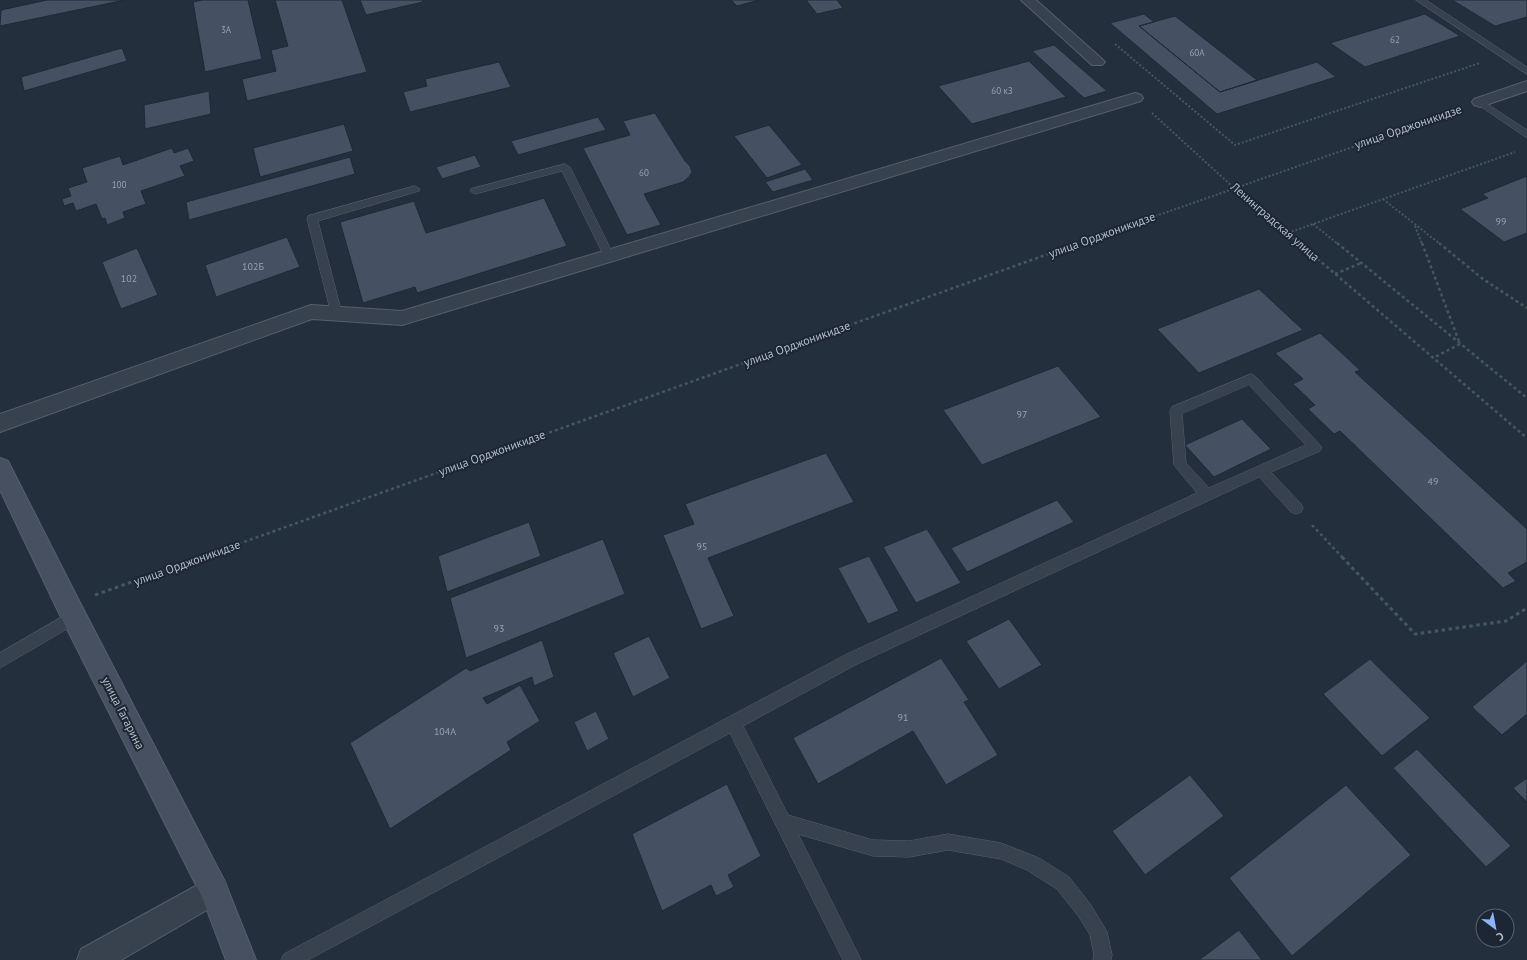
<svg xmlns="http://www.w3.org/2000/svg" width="1527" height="960" viewBox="0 0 1527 960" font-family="'PT Sans',sans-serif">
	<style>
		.building { fill: #455162; stroke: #1f2835 }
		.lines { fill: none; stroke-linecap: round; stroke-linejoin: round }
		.lane-casing { stroke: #565f6c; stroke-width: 1 }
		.street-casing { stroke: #565f6c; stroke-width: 2 }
		.secondary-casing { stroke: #565f6c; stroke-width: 2 }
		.path-far2 { stroke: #44595c; stroke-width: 2; stroke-dasharray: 2 2; stroke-linecap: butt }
		.path-far1 { stroke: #44595c; stroke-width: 2.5; stroke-dasharray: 3 3; stroke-linecap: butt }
		.path { stroke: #44595c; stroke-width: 3; stroke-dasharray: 3.5 3.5; stroke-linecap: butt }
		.lane { fill: #38414e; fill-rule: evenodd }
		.street { fill: #38414e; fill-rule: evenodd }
		.secondary { fill: #465061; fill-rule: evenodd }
		.labels { text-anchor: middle; stroke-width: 4; stroke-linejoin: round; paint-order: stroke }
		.far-number-label { font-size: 9px; fill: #98a1af }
		.number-label { font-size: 10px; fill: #98a1af }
		.street-label { font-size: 12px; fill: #b4bcc9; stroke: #1d2633 }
	</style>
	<rect width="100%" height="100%" fill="#242f3e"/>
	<!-- building -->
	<path class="building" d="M47 0H125L0 26 1 10Z
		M202 0H248L262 59 205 72 193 2Z
		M275 0H342L367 72 247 101 242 79 276 71 271 50 288 46Z
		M360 0H422L423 2 366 15Z
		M731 0H759L737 6Z
		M806 0H837L843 8 817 14Z
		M1452 0H1527V17L1495 26Z
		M1144 14 1154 22 1139 26 1220 92 1317 62 1336 77 1217 114 1110 23Z
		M1425 14 1460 36 1365 67 1330 43Z
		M1175 16 1257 80 1220 92 1139 26Z
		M1054 45 1107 91 1084 98 1032 51Z
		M122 48 127 61 24 91 21 77Z
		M1029 61 1066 97 972 124 938 86Z
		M499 62 511 87 410 112 403 92 427 86 425 79Z
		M209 91 211 114 145 129 144 105Z
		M655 113 685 161 690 166 692 172 689 177 683 182 644 194 661 225 627 235 583 148 630 135 623 121Z
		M598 117 606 130 518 155 511 141Z
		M344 124 353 151 260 177 253 148Z
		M769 125 802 165 767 178 734 136Z
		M172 148 174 153 188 148 194 161 180 166 185 176 141 191 146 204 123 212 125 218 107 225 105 218 102 219 96 204 76 211 73 203 64 206 62 199 71 196 68 188 87 182 82 168 120 156 123 165Z
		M475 155 481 167 442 179 436 167Z
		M350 157 355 174 189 220 186 202Z
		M805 169 813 180 773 192 765 182Z
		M1527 176V233L1504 242 1460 209 1488 198 1482 194Z
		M544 198 567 246 417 293 415 287 363 303 340 222 414 201 426 233Z
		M287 237 300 267 216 297 205 265Z
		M137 248 158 295 121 309 102 262Z
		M1259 289 1303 330 1199 373 1157 329Z
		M1320 333 1360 370 1355 372 1527 529V562L1508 573 1516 581 1503 588 1340 431 1334 434 1308 409 1315 405 1293 384 1303 379 1275 353Z
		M1058 366 1101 417 982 465 943 410Z
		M1242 419 1271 449 1214 477 1185 445Z
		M826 453 854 502 708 558 734 616 701 629 663 535 694 524 685 504Z
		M1057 500 1074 522 967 572 951 548Z
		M529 522 541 556 447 592 438 556Z
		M927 529 961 583 916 603 883 547Z
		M603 539 625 594 466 658 450 598Z
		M869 556 899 611 868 624 838 568Z
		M1009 619 1042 665 999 689 966 641Z
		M649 636 670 678 633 697 613 653Z
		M542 640 554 677 534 686 532 677 483 698 487 704 520 685 540 721 507 742 511 750 390 829 350 743 466 668 470 671Z
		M941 658 969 700 964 702 998 755 946 785 913 731 818 784 793 738Z
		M1370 659 1430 718 1382 756 1323 694Z
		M1527 661V714L1502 735 1472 707Z
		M596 711 609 739 587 751 574 722Z
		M1417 749 1511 846 1486 867 1393 768Z
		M1190 775 1224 816 1145 875 1112 831Z
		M1527 778V802L1513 788Z
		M727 784 761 856 728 875 734 887 716 896 711 885 662 911 632 834Z
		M1346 785 1411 855 1292 956 1229 878Z
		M1239 930 1262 960H1199Z"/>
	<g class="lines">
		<!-- lane casing -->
		<g class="lane-casing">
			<path id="lane" d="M1416 0H1426L1527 67V74Z
				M1480 99 1527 130V138L1477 104V100Z
				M565 164 570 167 614 256 613 259 609 260 604 256 562 171 475 194 470 191 471 189Z
				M415 186 420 189 419 191 318 221 342 314 340 317H332L307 219 308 216Z
				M1251 374 1255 376 1322 447 1320 451 1271 472 1301 504 1303 508 1301 512 1296 514 1291 512 1259 477 857 664 743 726 788 815 873 840 909 841 948 834 1001 843 1039 858 1069 877 1091 905 1107 932 1112 955 1111 960H1093L1094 955 1090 935 1079 917 1057 889 1027 870 1001 859 948 850 909 857 873 856 798 834 861 960H843L730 733 308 960H281L284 954 847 654 1197 493 1174 465 1170 411 1172 407ZM1249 385 1306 445 1209 488 1186 463 1182 414Z
				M74 610 79 612 81 617 79 622 0 668V653Z"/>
		</g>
		<!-- street casing -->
		<g class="street-casing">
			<path id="street" d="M1021 0H1036L1102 59 1105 62 1102 65H1092Z
				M1527 81V91L1480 107 1474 105 1472 102 1474 99Z
				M1135 93 1141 95 1143 98 1141 101 402 325 312 319 0 432V414L311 305 402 311Z
				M214 876 224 880 228 890 224 900 121 960H77L81 949Z"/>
		</g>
		<!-- secondary casing -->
		<g class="secondary-casing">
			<path id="secondary" d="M0 458 8 461 77 597 224 880 256 960H226L202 897 59 613 0 490Z"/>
		</g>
		<!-- path-far2 -->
		<path class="path-far2" d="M1115 44 1235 145 1480 63
			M1152 113 1234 188 1300 244
			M1383 199 1440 244
			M1313 224 1338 244
			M1415 226 1422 244
			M1288 233 1515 152
			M1076 244 1458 110"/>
		<!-- path-far1 -->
		<path class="path-far1" d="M1299 243 1527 438
			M1337 243 1527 398
			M1422 243 1460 344 1433 358
			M1439 243 1483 279 1527 308
			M1335 274 1361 263
			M1312 525 1343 558
			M199 558 1079 243"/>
		<!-- path -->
		<path class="path" d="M1342 557 1415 634 1506 621 1527 608
			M95 595 202 557"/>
		<!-- lane -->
		<use href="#lane" class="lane"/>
		<!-- street -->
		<use href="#street" class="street"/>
		<!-- secondary -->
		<use href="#secondary" class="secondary"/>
	</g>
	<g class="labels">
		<!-- far-number labels -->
		<g class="far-number-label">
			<text x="226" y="33">3А</text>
			<text x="1395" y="43">62</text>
			<text x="1197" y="56">60А</text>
			<text x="1002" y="94">60 кЗ</text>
			<text x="644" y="176">60</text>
			<text x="119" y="188">100</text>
		</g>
		<!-- number labels -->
		<g class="number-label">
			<text x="1501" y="225">99</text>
			<text x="253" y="270">102Б</text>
			<text x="129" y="282">102</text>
			<text x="1022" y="418">97</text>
			<text x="1433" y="485">49</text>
			<text x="702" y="550">95</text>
			<text x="499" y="632">93</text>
			<text x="903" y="721">91</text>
			<text x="445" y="735">104А</text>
		</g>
		<!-- street labels -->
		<g class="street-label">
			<text transform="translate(1408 127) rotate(-19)" y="4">улица Орджоникидзе</text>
			<text transform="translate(1275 222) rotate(41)" y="4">Ленинградская улица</text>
			<text transform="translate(1102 235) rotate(-20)" y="4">улица Орджоникидзе</text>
			<text transform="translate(797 344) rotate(-20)" y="4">улица Орджоникидзе</text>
			<text transform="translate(492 453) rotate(-20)" y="4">улица Орджоникидзе</text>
			<text transform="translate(187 563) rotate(-20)" y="4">улица Орджоникидзе</text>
			<text transform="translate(123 713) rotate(63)" y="4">улица Гагарина</text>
		</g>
	</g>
	<!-- north arrow -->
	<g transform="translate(1495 928) rotate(148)"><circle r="19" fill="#1d2633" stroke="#59626f"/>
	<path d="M0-3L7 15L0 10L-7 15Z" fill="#8ab4f8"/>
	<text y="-6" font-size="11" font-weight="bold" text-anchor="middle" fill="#b4bcc9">С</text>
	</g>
</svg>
